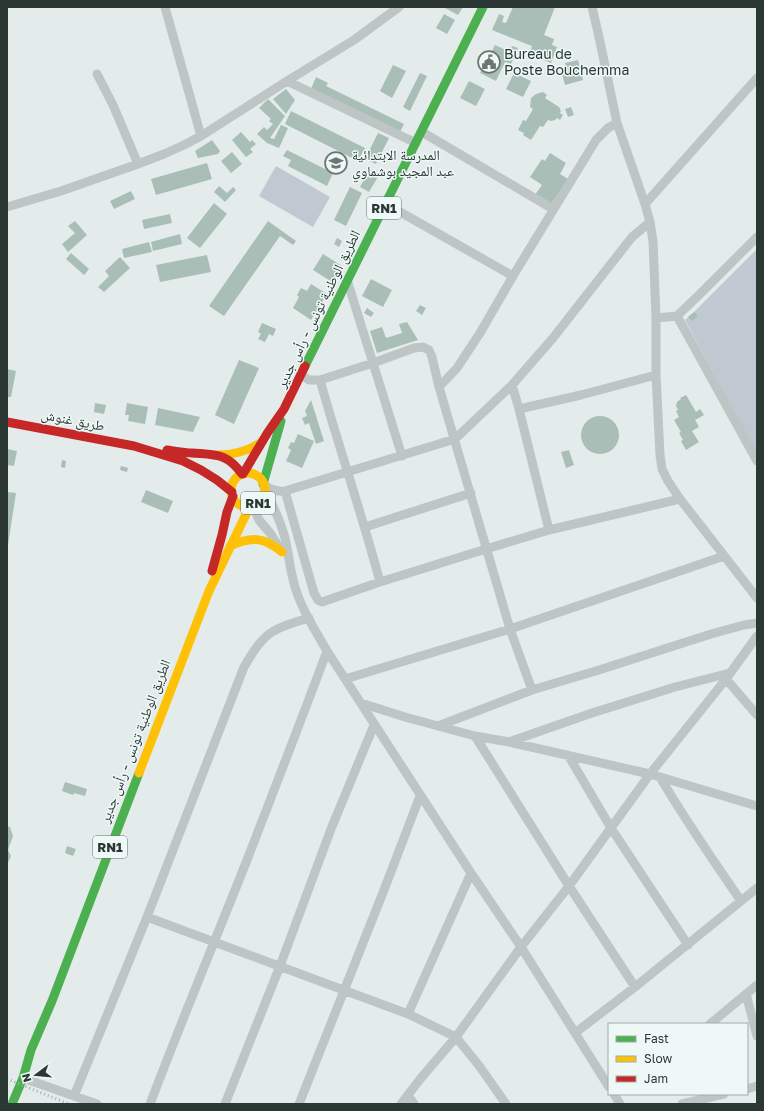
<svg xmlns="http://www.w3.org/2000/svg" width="764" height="1111" viewBox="0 0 764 1111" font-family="'Golos Text','Noto Naskh Arabic',sans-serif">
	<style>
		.green { fill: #c0c8d2 }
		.building { fill: #a8beb6 }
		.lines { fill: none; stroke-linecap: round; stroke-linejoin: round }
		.street { stroke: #bdc6c4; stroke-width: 9 }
		.fast { stroke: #4caf50; stroke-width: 9 }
		.slow { stroke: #ffc107; stroke-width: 9 }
		.jam { stroke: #c62828; stroke-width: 9 }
		.rail { stroke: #a7aeac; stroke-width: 3; stroke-dasharray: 1 3; stroke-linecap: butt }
		.labels { text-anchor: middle; stroke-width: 3; stroke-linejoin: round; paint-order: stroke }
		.shield { fill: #edf8f7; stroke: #65716e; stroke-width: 1 }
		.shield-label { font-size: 13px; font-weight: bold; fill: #2b3733 }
		.poi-label { font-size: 14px; fill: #2b3733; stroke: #edf8f7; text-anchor: start }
		.street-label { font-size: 14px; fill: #2b3733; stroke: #edf8f7 }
	</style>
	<rect width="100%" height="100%" fill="#e4eceb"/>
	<!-- green -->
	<path class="green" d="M276 166 330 197 313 227 259 196Z
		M757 249V454L685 320 694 312Z"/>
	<!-- building -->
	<path class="building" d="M443 7H463L458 15Z
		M513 7H555L544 35 554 39 552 45 557 47 551 63 529 54 532 46 492 30 499 14 504 16 502 22 506 23Z
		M444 14 455 20 447 34 436 28Z
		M495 45 510 52 512 46 518 48 511 64 505 62 496 81 480 73 482 69 480 68 483 62 484 63 486 58 488 59Z
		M578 60 583 80 565 85 562 74 568 73 565 63Z
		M393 65 406 71 392 98 380 91Z
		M420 73 427 76 410 111 403 107Z
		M514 73 531 81 523 97 506 89Z
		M316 77 328 83 326 86 404 124 400 132 311 89Z
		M469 81 485 89 476 106 460 98Z
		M286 89 295 100 286 114 273 99Z
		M543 92 547 95 545 98 559 107 561 111 560 113 563 115 560 120 557 118 555 120 551 121 548 120 543 127 540 126 531 140 523 135 524 133 518 130 523 120 526 121 533 109 530 107 531 98 536 94Z
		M268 99 285 116 270 138 274 139 281 125 288 128 279 148 267 143 257 134 264 127 267 130 273 124 269 121 271 119 259 108Z
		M571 107 574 115 568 117 565 109Z
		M291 111 365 148 358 161 285 124Z
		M241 132 250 142 252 140 256 144 250 149 253 152 246 157 232 140Z
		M378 133 389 138 376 164 365 159Z
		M212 140 220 151 218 154 198 158 195 151Z
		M287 150 333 173 327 186 288 166 291 160 283 156Z
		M232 152 242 164 231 173 221 161Z
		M550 153 566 163 560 174 568 179 550 206 534 196 542 185 530 177 542 159 545 161Z
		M207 163 212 179 156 195 151 179Z
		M371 170 379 175 369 192 360 187 366 176 368 177Z
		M219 186 227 193 233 187 236 190 225 202 214 192Z
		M350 187 362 193 346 226 334 220Z
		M131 191 135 199 114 209 110 201Z
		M214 203 227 214 200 248 187 238Z
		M170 214 172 223 144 229 142 220Z
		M75 221 87 235 68 252 62 244 75 233 68 226Z
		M268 221 296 241 293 245 280 236 224 316 209 306Z
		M180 234 182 244 153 251 151 242Z
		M337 238 342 241 339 247 334 244Z
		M149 242 152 252 124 258 122 249Z
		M71 253 89 269 84 275 66 259Z
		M323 254 342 266 332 282 313 270Z
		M207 255 211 272 160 282 156 265Z
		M120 257 130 268 104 292 98 287 109 276 105 271Z
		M371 279 392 290 383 307 362 296Z
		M311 284 327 294 311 320 293 308 299 297 297 295 301 288 307 291Z
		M420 305 426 308 422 315 416 311Z
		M367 308 374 313 371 317 364 313Z
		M694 312 698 316 692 321 688 317Z
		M407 322 418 340 377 353 370 331 382 327 386 338 402 333 399 324Z
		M262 323 276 329 273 336 269 334 265 342 258 339 261 334 258 332Z
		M239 360 259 368 234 424 215 415Z
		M7 369 16 371 11 397H7Z
		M686 395 696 412 700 409 704 415 695 420 699 427 692 431 699 442 686 450 681 441 683 440 679 433 681 432 674 420 679 417 676 411 678 410 676 406 677 402 681 399 680 398Z
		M311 400 324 441 316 444 309 423 305 425 302 418 307 416 305 411Z
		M95 403 106 405 104 414 94 412Z
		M127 403 148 407 145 424 128 421 129 415H125Z
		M158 408 200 417 193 432 155 425Z
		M581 435a19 19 0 1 1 38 0a19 19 0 1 1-38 0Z
		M298 434 314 441 302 468 286 461 291 450 288 448 291 442 294 443Z
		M7 449 17 451 14 466 7 465Z
		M569 450 574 465 566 468 561 452Z
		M62 460 66 461 65 468 61 467Z
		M121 466 128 468 127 472 120 470Z
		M146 490 173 501 168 513 141 502Z
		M7 492 16 493 8 545 7 544Z
		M65 782 87 789 85 796 74 793 73 795 62 791Z
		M7 826 10 827 13 836 8 850 11 856 7 865Z
		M67 846 76 849 73 856 65 853Z"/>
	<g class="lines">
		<!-- street -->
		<path class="street" d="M165 7 201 136
			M592 7 599 37 617 123 645 204 650 222 653 241 656 318V375L660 455 662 469 668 481 680 499 757 598
			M97 74 113 105 138 164
			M287 81 416 143
			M422 132 553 209
			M386 204 513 276
			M645 204 757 78
			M7 207 61 191 138 164 164 154 184 145 201 136 287 81 354 40 399 7
			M347 280 402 456
			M677 316 757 461
			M656 318 677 316 700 294 757 237
			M301 375 309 380H320L373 363 414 348 423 347 429 350 432 357 439 387 510 629 532 690
			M320 380C339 448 362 514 380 582
			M512 385 519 409 549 530
			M439 387 457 368 480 333 513 276 596 140 608 128 617 123
			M519 409 581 395 656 375
			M264 485C271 490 277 492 285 491L455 439 512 385 553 338 632 237 650 222
			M264 487C272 503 280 520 285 538 289 555 290 571 295 587 302 610 315 630 327 651L471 873 521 947 609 1087
			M285 491 314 593 318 600 322 602 380 582 486 549 549 530 680 499
			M253 506 259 520 270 533 279 547
			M365 527 471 493
			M345 679 510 629 724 556
			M726 679 757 715
			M361 703 405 717 475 736 509 742 650 774 757 806
			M438 726 532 690 599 670 711 634 744 625 757 623
			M475 736 569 886 635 987
			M509 742 592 713 675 687 730 673
			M568 755 611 828 688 945
			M660 777C685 820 713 860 741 901
			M147 917 408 1014 456 1037 480 1067 506 1104
			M746 994 757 1036
			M408 1014 471 873
			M710 1024 757 985
			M575 1033 635 987 757 888
			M23 1078 97 1104
			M747 1089 757 1086
			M614 1094 620 1104
			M408 1095 414 1104
			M74 1096 147 917 244 667C251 655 258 643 268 635 279 626 296 622 309 618
			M150 1104C181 1022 215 941 247 860 274 790 301 721 327 651
			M225 1104 280 966 331 829 374 725
			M299 1104 384 890 420 796
			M401 1104 421 1078 456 1037 521 947 569 886 650 774 726 679 757 636
			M682 1104 724 1094"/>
		<!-- fast -->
		<path class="fast" d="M305 366 483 7
			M263 484 281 421
			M12 1104 23 1078 31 1050 52 1001 139 773"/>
		<!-- slow -->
		<path class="slow" d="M218 455C235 455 248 451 262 442
			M231 490a17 17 0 1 1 34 0a17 17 0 1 1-34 0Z
			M230 546C251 536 264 537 282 552
			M139 773 209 591 250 506"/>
		<!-- jam -->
		<path class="jam" d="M7 422 134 446 170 457 183 461 201 470 217 480 232 492
			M167 450C175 451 184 453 192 453 216 455 227 453 242 474
			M243 474 268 432 284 409 305 366
			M212 571 222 535 227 512 233 496"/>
		<!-- rail -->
		<path class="rail" d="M7 1079 69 1104"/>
	</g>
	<!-- icons -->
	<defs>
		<g id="civic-ring" transform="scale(1.15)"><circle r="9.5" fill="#edf8f7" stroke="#6c7673" stroke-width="1.5"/><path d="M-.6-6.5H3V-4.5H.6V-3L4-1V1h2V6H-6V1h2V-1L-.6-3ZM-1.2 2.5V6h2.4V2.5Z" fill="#6c7673"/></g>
		<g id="school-ring" transform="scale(1.15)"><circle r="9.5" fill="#edf8f7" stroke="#6c7673" stroke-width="1.5"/><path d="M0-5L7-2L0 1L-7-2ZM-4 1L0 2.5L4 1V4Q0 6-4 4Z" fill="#6c7673"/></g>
	</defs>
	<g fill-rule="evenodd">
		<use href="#civic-ring" x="489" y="62"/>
		<use href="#school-ring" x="336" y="163"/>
	</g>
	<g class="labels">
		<!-- shield labels -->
		<g class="shield">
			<rect x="367" y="197" width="34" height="22" rx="3"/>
			<rect x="241" y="492" width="34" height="22" rx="3"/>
			<rect x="93" y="836" width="34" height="22" rx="3"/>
		</g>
		<g class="shield-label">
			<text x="384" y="213">RN1</text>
			<text x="258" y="508">RN1</text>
			<text x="110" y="852">RN1</text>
		</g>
		<!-- poi labels -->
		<g class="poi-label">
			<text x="504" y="59">Bureau de<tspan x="504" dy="16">Poste Bouchemma</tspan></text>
			<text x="352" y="160">المدرسة الابتدائية<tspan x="352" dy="16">عبد المجيد بوشماوي</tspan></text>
		</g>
		<!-- street labels -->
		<g class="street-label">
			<text transform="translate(318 309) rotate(-64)" y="5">الطريق الوطنية تونس - رأس جدير</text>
			<text transform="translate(73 420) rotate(11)" y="5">طريق غنوش</text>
			<text transform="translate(135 741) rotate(-69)" y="5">الطريق الوطنية تونس - رأس جدير</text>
		</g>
	</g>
	<!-- border -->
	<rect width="764" height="1111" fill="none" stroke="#2b3733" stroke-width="16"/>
	<!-- legend -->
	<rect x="608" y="1023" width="140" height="72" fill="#edf8f7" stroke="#9faba9"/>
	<rect x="616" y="1036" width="20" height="6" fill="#4caf50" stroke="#9faba9"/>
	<text x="644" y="1043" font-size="12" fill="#2b3733">Fast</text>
	<rect x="616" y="1056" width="20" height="6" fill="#ffc107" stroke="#9faba9"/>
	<text x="644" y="1063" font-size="12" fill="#2b3733">Slow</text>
	<rect x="616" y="1076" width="20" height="6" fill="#c62828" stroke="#9faba9"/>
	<text x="644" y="1083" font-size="12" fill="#2b3733">Jam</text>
	<!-- north arrow -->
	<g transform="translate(36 1075) rotate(254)" stroke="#edf8f7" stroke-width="3" paint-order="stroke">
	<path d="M0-3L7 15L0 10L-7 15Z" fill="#2b3733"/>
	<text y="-6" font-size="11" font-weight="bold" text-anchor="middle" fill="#2b3733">N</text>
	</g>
</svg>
